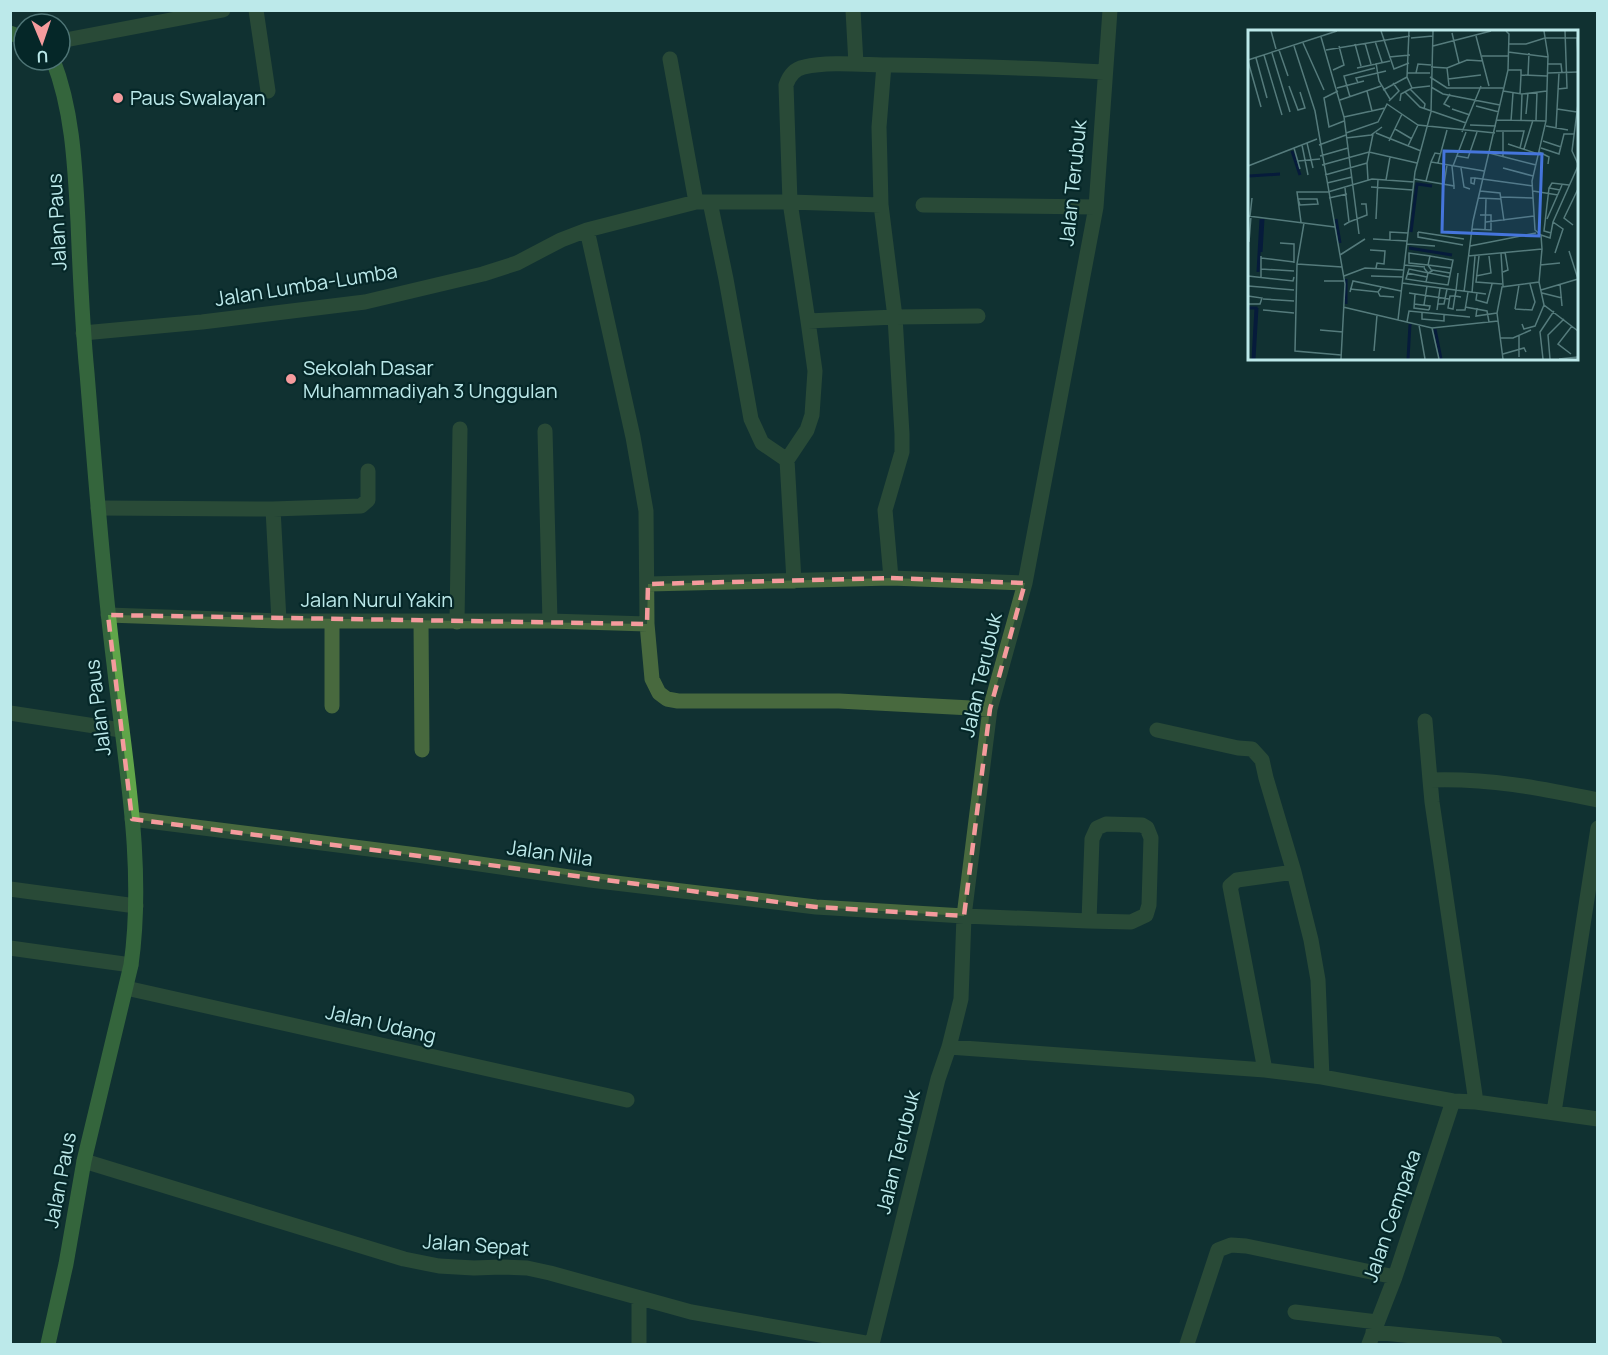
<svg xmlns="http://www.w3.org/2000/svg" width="1608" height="1355" viewBox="0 0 1608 1355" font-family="Manrope,sans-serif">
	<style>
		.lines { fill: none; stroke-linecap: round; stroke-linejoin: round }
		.minor { stroke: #48693e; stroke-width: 15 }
		.major { stroke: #60a549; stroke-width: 15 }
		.marked { fill: none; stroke: #f59b9d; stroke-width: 4.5; stroke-dasharray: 12 8; stroke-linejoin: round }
		.poi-dot { fill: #f59b9d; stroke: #052728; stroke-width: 2 }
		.labels { text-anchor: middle; stroke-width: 4.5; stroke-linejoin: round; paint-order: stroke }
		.poi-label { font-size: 20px; fill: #bce9ea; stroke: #052728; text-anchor: start }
		.street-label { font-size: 20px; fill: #bce9ea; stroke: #052728 }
		.inset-river { fill: none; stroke: #061b3b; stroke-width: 3 }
		.inset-road { fill: none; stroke: #557b7c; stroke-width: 1.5 }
		.view { fill: #4575dc; fill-opacity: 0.15; stroke: #4575dc; stroke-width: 3 }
		.inset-edge { fill: none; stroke: #bce9ea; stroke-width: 3 }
	</style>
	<rect width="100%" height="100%" fill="#113132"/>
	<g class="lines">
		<!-- minor -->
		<path class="minor" d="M256 10 268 91
			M853 10 856 64
			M60 41 223 10
			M670 59 696 202
			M884 65 879 127 881 205 895 317 902 434V452L885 510 891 578
			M710 202 726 279 751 419 762 443 787 460
			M923 205 1096 207
			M587 230 633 437 646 511 647 624 652 679 659 693 667 699 678 701H839L990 709
			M978 316 895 317 808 321 790 202 786 85C789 76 794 69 804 67 830 61 866 65 892 65 963 66 1033 68 1104 72
			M83 333 202 322 365 302 483 274 517 263 561 240 587 230 696 202H790L881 205
			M545 431 550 621
			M98 508 273 509 361 506 368 500V471
			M273 509 279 621
			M794 581 787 460 807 430 812 415 815 371 808 321
			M648 584 891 578 1025 583
			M108 615 279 621H550L647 624
			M421 621 422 750
			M457 622 460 429
			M332 706V622
			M10 713 121 730
			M1425 721 1430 780C1491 778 1539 788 1598 800
			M1157 730 1238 748 1252 749 1262 760 1266 778 1294 872 1311 940 1318 980 1322 1077
			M1430 780 1432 802 1476 1102
			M132 819 417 855 590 880 816 907 964 916 1089 921 1131 922 1146 915 1149 905 1151 838 1147 828 1142 825 1106 824 1097 828 1092 839 1089 921
			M10 889 136 906
			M10 948 131 965
			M126 988 627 1100
			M949 1047 1265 1070 1322 1077 1453 1101 1476 1102 1598 1119
			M1265 1070 1230 886 1237 880 1294 872
			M1554 1112 1598 828
			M84 1161 404 1259 439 1266 474 1268 502 1267 527 1268 550 1273 691 1312 871 1344
			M1295 1312 1377 1322
			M1373 1332 1495 1344
			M639 1344V1298
			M872 1344 938 1079 949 1047 961 999 964 916 990 709 1025 583 1096 207 1110 10
			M1187 1344 1218 1250 1231 1245 1246 1246 1395 1277
			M1369 1344 1395 1277 1453 1101"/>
		<!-- major -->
		<path class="major" d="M10 33 24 38
			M48 1344 66 1264 84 1161 131 965C145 866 125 763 114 664 102 567 95 470 87 373 82 323 80 272 78 222 75 168 73 111 53 60"/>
	</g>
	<!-- marked area -->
	<path d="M0 0H1608V1355H0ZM891 578 1025 583 990 709 964 916 816 907 132 819 108 615 647 624 648 584Z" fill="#113132" fill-opacity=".55" fill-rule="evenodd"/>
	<path class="marked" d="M891 578 1025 583 990 709 964 916 816 907 132 819 108 615 647 624 648 584Z"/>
	<!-- markers -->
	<g class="poi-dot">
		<circle cx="118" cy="98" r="6"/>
		<circle cx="291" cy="379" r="6"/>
	</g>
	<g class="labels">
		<!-- poi labels -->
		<g class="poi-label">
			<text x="130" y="105">Paus Swalayan</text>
			<text x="303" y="375">Sekolah Dasar<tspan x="303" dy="23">Muhammadiyah 3 Unggulan</tspan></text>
		</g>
		<!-- street labels -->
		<g class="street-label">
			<text transform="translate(1073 183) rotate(-84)" y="7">Jalan Terubuk</text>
			<text transform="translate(57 222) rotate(-93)" y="7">Jalan Paus</text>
			<text transform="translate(306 285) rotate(-9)" y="7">Jalan Lumba-Lumba</text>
			<text x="377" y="607">Jalan Nurul Yakin</text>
			<text transform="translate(981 675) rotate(-77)" y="7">Jalan Terubuk</text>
			<text transform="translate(98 708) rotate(-97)" y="7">Jalan Paus</text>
			<text transform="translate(550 853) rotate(8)" y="7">Jalan Nila</text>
			<text transform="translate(381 1024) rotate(13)" y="7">Jalan Udang</text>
			<text transform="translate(898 1152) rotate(-76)" y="7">Jalan Terubuk</text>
			<text transform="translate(60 1180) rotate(-79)" y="7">Jalan Paus</text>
			<text transform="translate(1392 1216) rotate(-71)" y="7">Jalan Cempaka</text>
			<text transform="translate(476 1245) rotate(4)" y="7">Jalan Sepat</text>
		</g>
	</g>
	<!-- overview -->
	<g transform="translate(1248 30)">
		<rect width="330" height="330" fill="#113132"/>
		<path class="inset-river" d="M44 121 52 145M1 146 32 144M88 189 92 213M163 202 169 154 184 156M161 218 204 225M13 222 15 189M10 242 13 189M98 274V249M0 278H8L5 329M187 299 193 329M6 329 9 278M160 329 162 294"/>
		<path class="inset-road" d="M23 1 28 19M133 1 146 39 161 33M161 1 159 47 164 58M204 3 211 33M228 6 241 56M73 7 96 87 111 204M163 8 185 6M297 8H330M329 8 330 28M127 11 134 32M55 13 76 60M117 13 123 34M107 14 113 36M261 14H278L297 8M46 16 67 81 97 254 93 329M185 16 243 1M31 20 40 46M78 20 162 6M260 22 300 27M24 23 42 82M16 25 34 85M234 26H260M141 27 162 25M8 28 19 68M0 30 89 1M0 31 13 77M128 33 131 51 142 69M300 34H313L314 43M183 37 199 38 219 30 235 31M109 38 142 31M199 38 201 56M85 40 96 35 91 16M260 40H273V45L299 46M159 43H182M168 43 170 34 183 35M300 43 330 42M280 45 281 23M182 47 199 58H255M200 49 233 45M110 53 108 48 138 41M41 56 50 80 57 78 52 62M183 57 195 64 252 75M89 58 116 51M162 59 177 74 176 79M310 59 319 58 317 1M135 60 159 47M90 61 76 68 81 97 96 91M119 61 124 81M255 61 274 64 299 61M157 62 172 77 218 93M272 64 273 45M102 67 96 46 127 38M92 70 133 56M141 71 151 61 145 53M152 71 153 64 164 58 182 56M330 74 324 121 330 134M228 76 251 82M202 77 196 74 202 64M204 79 222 85M309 79 329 82M278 84 280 63M96 87 137 78 139 74 170 95 247 103M249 90 298 91M273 90 274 64M288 90 289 62M263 91 265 63M222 95 248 96M298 96 320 100M308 98 311 43M147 99 164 109M248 101H276L272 118M214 102 233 56M98 103 130 92 137 78M128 103 173 121M98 108 123 105 134 97M141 111 154 84M295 111 313 117M59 113 65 138M260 114 290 124M54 115 60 145M71 115 98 105M160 116 170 95M46 118 52 139M293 118 311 124 316 104H326M276 119 285 90M291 122 301 127 300 134M241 123 288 135M193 124 187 123 183 132 236 141M72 126 100 118M209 126 220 128 229 102M255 126V102M50 131 72 129M190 133 199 100M74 135 121 122 169 133M0 136 69 109M204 136 206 156M205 136 218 102M213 138 216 157 222 159M255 138 285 146M77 145 119 133M223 148H227L226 154 223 153ZM227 148 285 156M166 149 206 156V159M120 150 119 133 125 104M138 150 142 127M178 151 183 132M79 153 104 147M196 154 199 135M123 157 165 160M301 158 296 201 303 203M312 160 301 158 304 153 321 155M232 161 252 163 256 191M285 161 310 165M253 167 285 168M81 168 99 164M230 168 253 169M50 169H69L70 174 52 175ZM0 186 87 197M2 186 4 168M128 189 130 149M299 189 314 155M53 192 49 162H80L124 149 166 152M101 192 119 185 118 174H113M238 192 286 186M305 192 315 199 307 223M56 193 49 234 47 321 93 325M96 195 101 192 97 158M325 195 316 188 330 159M224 199 243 200V185H232M237 200 238 169M170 202V207L215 215M170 202 216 209M293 205 302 208 305 192 330 136M125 209 159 211M142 210V202L160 203M1 212 3 186M32 213 46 214V233M159 214 187 216M222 216 288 203M122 220 137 221 136 234 129 233 128 238M321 221 330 249M253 223 255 256M92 225 117 209M220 226 294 219M231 226 228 252 254 254M13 228 46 232M49 234 94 237M156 235 177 237M292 235 312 233M176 238 180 243 184 241 180 235 182 226 161 223V233L180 235 203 238M13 239 46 241M184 240 202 243M255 242 260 240 257 222M159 243 179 247M180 243 178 252 158 249 161 239 201 247M210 243 208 261 207 266 205 279 200 278 202 266H207L213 267M0 246 45 251 46 247M96 246 117 238 155 240M123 246 155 247M228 246 243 243 241 226M13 247V226M76 251H96M178 252 200 255 205 230 182 226M291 252 296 275 330 301M154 253 238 264M312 254 314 276M0 256 46 260M102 259 130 262 133 258M293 260 330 249M102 262 105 251 153 261M130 262 132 266 146 267M216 262 225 191 260 40 261 4 258 1M161 263 201 269M224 263 227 226M229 263 228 270 239 273 244 254M294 263 314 268M167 264 166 278 181 280M0 266 14 268 12 274H0M15 269 46 271M166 274 182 276 181 280M190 274H196L199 259M176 275 179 256M95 277 184 298 250 291M217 277 239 281 241 292M229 278 228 286 249 283M267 279 284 280 287 272 282 254M267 279 271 255M15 280 46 283M189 280 192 258M208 280H217L220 262M174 283V289L196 291V285M150 290 167 142 183 82 185 1M159 292 161 281 222 287M274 294 276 299 287 296 296 275M171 295 177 329M184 298 191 329M72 300 95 302M271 306V327M252 308H265L283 300M126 321 129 285M255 324 276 318 278 322M323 324 310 314 324 296M255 329 249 283 254 257 291 252 294 219 293 205 287 200 284 151 298 91 300 26 296 1M295 329 292 302 306 281M302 329 300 305 316 289M311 329 330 327"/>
		<path class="view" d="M196 121 294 124 291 206 194 202Z"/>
		<rect width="330" height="330" class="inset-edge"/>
	</g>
	<!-- border -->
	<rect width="1608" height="1355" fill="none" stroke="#bce9ea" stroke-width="24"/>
	<!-- north arrow -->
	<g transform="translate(42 42) rotate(178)"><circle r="28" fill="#052728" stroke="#4e7576" stroke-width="1.5"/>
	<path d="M0-4.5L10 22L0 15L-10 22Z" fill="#f59b9d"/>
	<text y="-9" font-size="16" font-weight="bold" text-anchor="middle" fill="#bce9ea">U</text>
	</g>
</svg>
